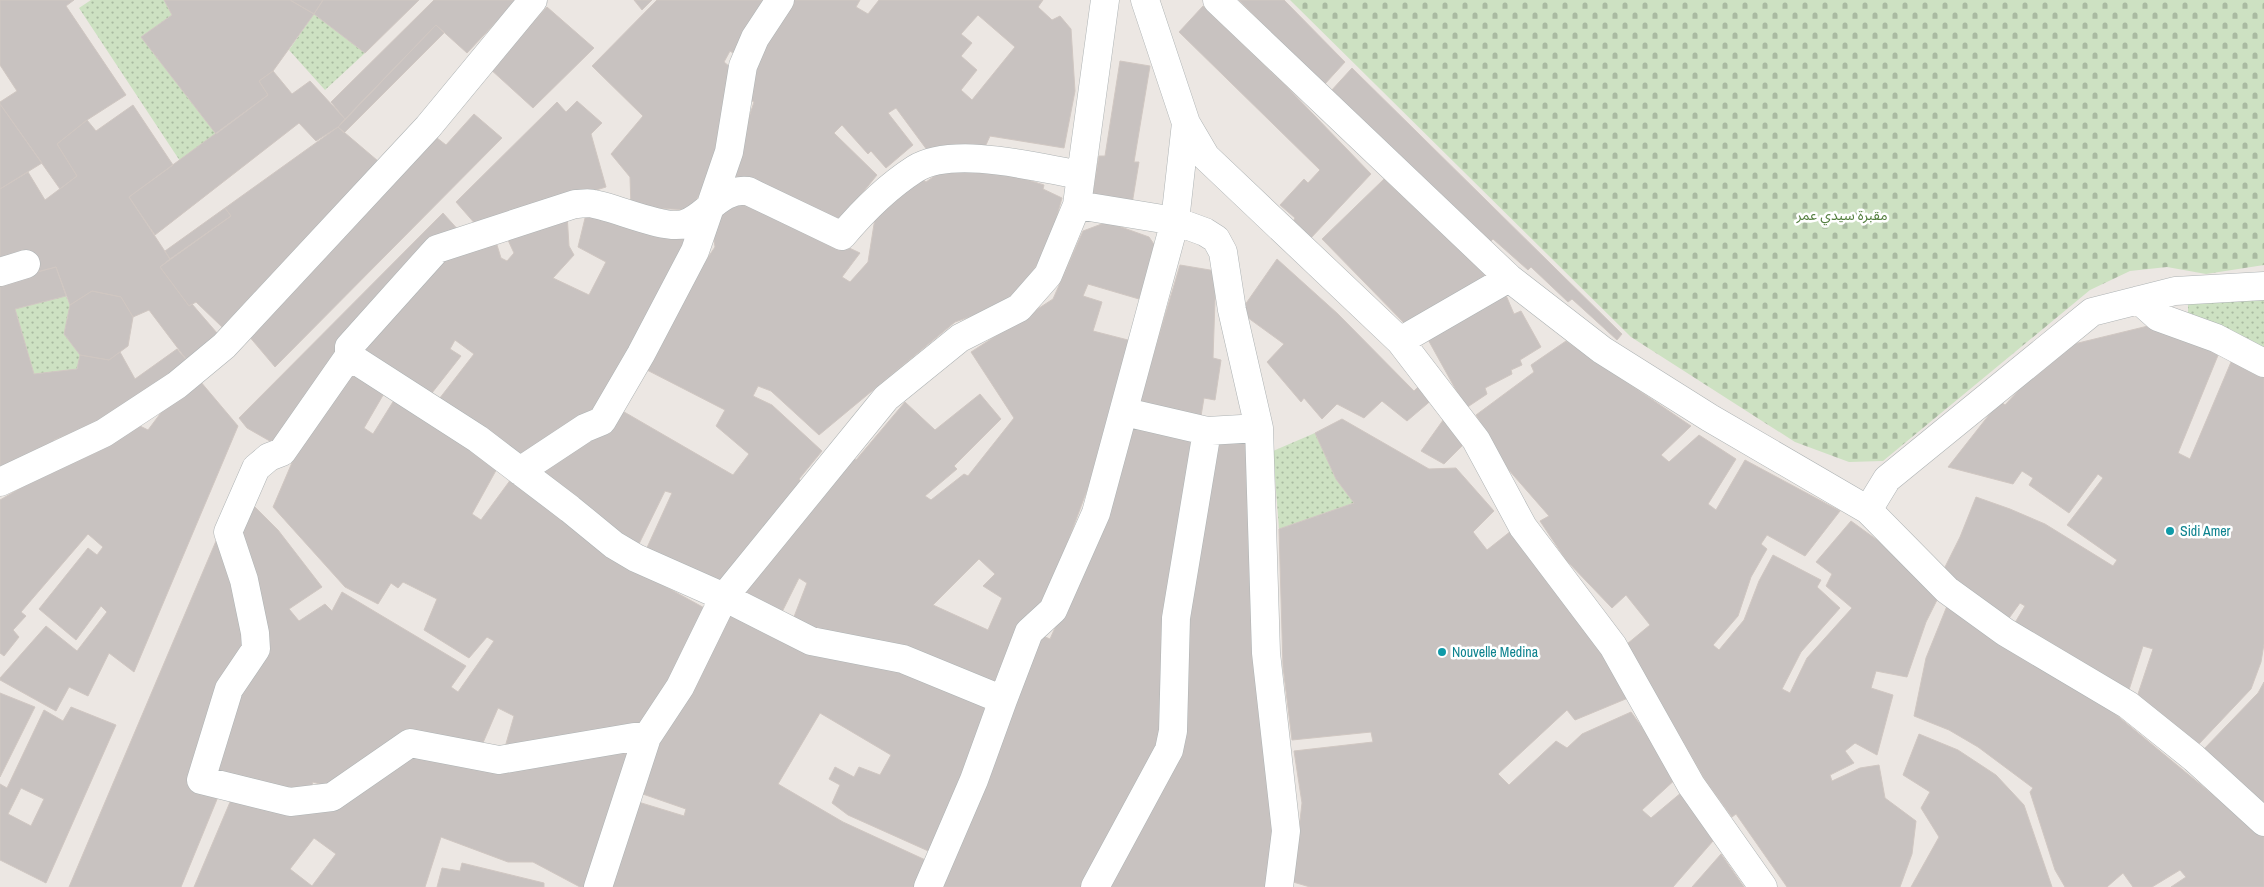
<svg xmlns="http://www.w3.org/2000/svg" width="2264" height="887" viewBox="0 0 2264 887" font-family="'Archivo Narrow','Noto Sans Arabic',sans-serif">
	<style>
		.grass { fill: url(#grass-dots) }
		.cemetery { fill: url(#cemetery-stones) }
		.building { fill: #c8c2c0; stroke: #d0c7c2; fill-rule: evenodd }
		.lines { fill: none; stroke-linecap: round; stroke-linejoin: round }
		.minor-casing { stroke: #aeb3b4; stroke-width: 29 }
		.minor { stroke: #fff; stroke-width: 28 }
		.culture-dot { fill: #0f9aa8; stroke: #fff; stroke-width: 2 }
		.labels { text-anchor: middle; stroke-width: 5; stroke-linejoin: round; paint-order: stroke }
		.park-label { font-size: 14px; fill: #537e3e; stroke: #fff }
		.culture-label { font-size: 14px; fill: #0d838f; stroke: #fff; text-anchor: start }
	</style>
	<defs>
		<pattern id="grass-dots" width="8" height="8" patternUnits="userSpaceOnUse" patternTransform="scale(1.25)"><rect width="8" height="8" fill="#cde1c2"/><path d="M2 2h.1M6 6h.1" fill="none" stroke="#a9baa1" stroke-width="1.8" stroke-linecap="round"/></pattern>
		<pattern id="cemetery-stones" width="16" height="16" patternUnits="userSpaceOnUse" patternTransform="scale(1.25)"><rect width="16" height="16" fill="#cde1c2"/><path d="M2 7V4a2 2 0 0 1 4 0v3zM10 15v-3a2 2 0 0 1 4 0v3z" fill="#a9baa1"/></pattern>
	</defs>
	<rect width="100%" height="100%" fill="#ece7e3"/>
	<!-- grass -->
	<path class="grass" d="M91 0H164L172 15 141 37 216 134 180 161 79 8Z
		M314 14 365 53 325 90 289 50Z
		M66 296 70 305 64 334 80 355 77 369 34 374 15 309Z
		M2264 297V348C2239 332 2216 323 2188 316V299Z
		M1315 433 1336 479 1354 503 1279 529 1273 451Z"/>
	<!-- cemetery -->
	<path class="cemetery" d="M1290 0H2264V265L2206 274 2167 267 2130 271 2090 290 1883 461 1849 462 1795 442 1631 337Z"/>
	<!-- building -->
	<path class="building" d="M0 0H74L66 6 126 95 87 120 57 144 77 176 60 189 0 104V102L17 91 0 65Z
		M164 0H290L314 14 273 71 259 81 268 95 216 134 141 37 172 15Z
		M290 0H323L314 14Z
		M323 0H419L365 53 314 14Z
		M434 0H517L467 53 436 25 345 119 331 102Z
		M634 0H652L642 10Z
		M657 0H764L736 55 730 51 724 62 735 71 712 170 691 210 631 207 630 177 611 154 643 116 592 66Z
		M789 0H860L856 7 868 14 879 0H1043L1038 7 1052 20 1060 16 1071 29 1075 91 1064 148 990 136 985 147 930 154 896 108 888 113 913 145 886 168 871 151 868 154 842 125 834 133 877 175 837 224 747 180 730 175 754 102 746 98 757 69 750 66ZM978 15 1015 47 972 100 961 90 977 70 961 56 972 43 961 34Z
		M1239 0H1284L1345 62 1324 85Z
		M1203 6 1285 85 1371 174 1310 239 1292 223 1295 218 1280 205 1304 179 1308 183 1320 170 1179 32Z
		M547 7 594 48 533 108 489 68Z
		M436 25 444 33 344 133 338 127Z
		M1120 61 1150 66 1134 162H1139L1132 204 1092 197 1099 156H1105Z
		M1352 68 1622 334 1617 340 1572 299 1568 302 1531 267 1528 270 1493 239 1489 243 1330 92Z
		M273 71 292 94 310 81 345 119 338 127 316 141 299 123 155 235 129 197 268 95 259 81Z
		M577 101 602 123 591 134 606 187 477 226 456 202 557 102 566 112Z
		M0 104 42 163 0 189Z
		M133 105 173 165 129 197 170 259 160 267 189 306 192 304 217 333 189 363 149 310 133 317 121 297 92 291 70 305 56 267 29 274 0 260V189L28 172 45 200 77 176 57 144 87 120 96 131Z
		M474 114 502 138 275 367 248 335 432 134 446 145Z
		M338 127 378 161 222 327 196 302 189 306 160 267 231 216 225 208Z
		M974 169 997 175 999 171 1044 185 1043 189 1062 198 1048 247 1014 301 955 322 819 435 771 391 758 386 753 396 772 405 822 451 799 479 803 484 724 583 645 552 672 493 665 491 637 548 535 471 586 435 594 440 619 409 733 475 749 454 716 426 725 410 647 370 679 300 715 247 711 219 743 198 860 253 842 277 850 282 868 262 875 218 922 179 926 182 939 173Z
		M1384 179 1490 278 1407 326 1322 239Z
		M225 208 231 216 170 259 165 251Z
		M587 210 692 238 595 415 589 411 517 461 436 403 474 354 455 340 450 349 461 356 428 398 355 351 447 252 497 245 501 258 507 261 514 253 507 238 567 214 569 246 574 255 553 278 589 295 606 262 578 247Z
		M443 213 461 233 275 444 247 428 239 418Z
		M1107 222 1149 237 1156 247 1139 299 1088 284 1083 296 1102 302 1093 331 1128 340 1120 402 1064 552 1061 576 1046 604 1012 638 992 688 792 622 807 583 799 578 780 616 739 596 851 457 856 460 905 402 935 430 980 394 1001 419 954 466 957 469 925 496 931 500 964 474 968 476 1014 418 971 352 1053 299 1083 231ZM979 559 995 574 983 586 1002 598 988 630 933 605Z
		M1277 259 1338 314 1414 391 1420 385 1434 398 1407 421 1382 401 1364 418 1337 404 1322 419 1304 398 1301 402 1267 362 1284 344 1240 312Z
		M1180 265 1216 271 1213 358 1221 360 1215 400 1204 398 1200 422 1137 410Z
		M56 267 66 296 15 309 34 374 77 369 80 355 109 360 120 352 135 379 177 349 189 363 95 424 54 440V446L0 467V282Z
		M92 291 121 297 133 317 128 346 109 360 80 355 64 334 70 305Z
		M1505 293 1514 314 1521 311 1541 347 1520 360 1522 365 1511 370 1512 374 1485 388 1487 394 1466 408 1426 336Z
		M2148 326 2221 348 2178 453 2190 459 2234 355 2264 375V644L2261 662 2251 689 2198 745 2152 707 2137 697 2153 649 2143 646 2128 693 2013 626 2025 606 2020 603 2007 621 1941 575 1960 537 1976 497 2010 509 2045 524 2113 566 2117 560 2067 525 2103 478 2098 474 2069 513 2029 485 2033 478 2022 471 2013 484 1948 467 2000 401 2005 405 2047 360 2074 344Z
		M1566 341 1691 426 1661 455 1669 462 1699 435 1736 459 1708 504 1716 510 1745 460 1840 511 1805 556 1767 535 1761 544 1767 549 1751 577 1738 616 1713 645 1719 650 1744 620 1759 581 1773 555 1821 580 1817 587 1840 608 1801 652 1782 689 1790 693 1807 658 1852 608 1826 586 1832 574 1816 562 1851 521 1895 553 1940 594 1926 622 1907 677 1876 671 1871 688 1893 695 1877 755 1855 743 1845 751 1854 763 1830 775 1832 781 1860 768 1879 765 1885 798 1916 821 1912 854 1900 887H1787L1736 814 1732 817 1705 780 1627 644 1650 625 1626 595 1612 608 1566 560 1540 521 1549 516 1507 468 1476 415 1534 372 1531 365Z
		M350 368 386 390 364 428 373 434 396 397 499 465 472 514 481 520 514 475 628 566 708 610 671 686 638 729 503 754 514 716 498 708 479 752 411 738 332 788 313 782 309 792 211 776 236 689 266 641 234 535 251 503 278 530 322 587 289 609 299 621 325 604 332 611 342 592 466 666 451 687 458 692 494 641 487 637 469 658 424 630 437 599 403 582 398 588 391 583 378 604 345 587 273 507 303 437Z
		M200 381 238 426 134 672 109 653 88 696 69 687 56 711 0 680V678L46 626 77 651 107 612 101 606 76 640 39 609 88 548 97 555 103 547 88 534 21 612 26 616 13 630 19 637 4 656 0 653V500L36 479 95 453 140 426 148 430 166 406Z
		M1446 416 1465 443 1444 464 1421 451Z
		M1342 419 1429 469 1456 468 1494 511 1473 532 1487 550 1511 531 1593 637 1628 698 1575 720 1567 710 1498 774 1509 785 1556 741 1567 748 1582 734 1631 712 1678 777 1642 810 1651 818 1682 792 1713 841 1673 887H1310L1293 882 1302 803 1294 751 1373 742 1371 732 1292 740 1283 667 1279 529 1354 503 1336 479 1315 433Z
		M1134 423 1197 439 1165 731 1084 887H938L1038 634 1050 639 1107 512Z
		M1214 441 1248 442 1266 718 1267 782 1274 838 1271 887H1104L1175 755 1186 616Z
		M216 541 227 546 246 648 190 784 220 792 181 887H69Z
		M730 606 994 703 935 854 848 815 832 803 840 785 829 779 835 767 854 777 859 767 880 775 891 755 820 713 778 784 843 822 932 863 922 887H605L635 801 684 816 686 809 637 792 655 741Z
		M1947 606 2091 694 2264 837V887H2171L2186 877 2180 870 2152 887H2133L2123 873 2107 887H2065L2055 870 2030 792 2033 788 1978 747 1949 730 1914 716 1926 658Z
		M2264 682V805L2203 750 2258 693Z
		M0 693 35 707 0 777Z
		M71 707 116 725 46 883 0 860V784L7 788 44 710 63 721ZM21 788 44 799 31 826 8 814Z
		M1919 734 1958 750 1996 775 2024 805 2052 887H1911L1939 837 1921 808 1930 792 1903 775Z
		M631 745 587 887H580L533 862H508L441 837 425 887H194L233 795 295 809 412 752ZM314 838 336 854 312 886 290 869Z
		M1721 854 1744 887H1692Z
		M462 863 544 883V887H437L442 868 460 871Z"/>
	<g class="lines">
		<!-- minor casing -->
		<g class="minor-casing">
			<path id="minor" d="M1145 0 1186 123 1206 157 1400 341 1476 440 1523 527 1613 646 1691 785 1763 887
				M1217 0 1509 278 1602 350 1710 418 1868 510 1947 590 2005 632 2128 705 2194 758 2264 822
				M1077 205 1175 221 1205 232 1216 239 1223 252 1232 310 1259 428 1266 653 1286 831 1279 887
				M0 272 26 264
				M2139 300 2158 317 2216 338 2264 363
				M1400 341 1509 278
				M349 356 478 439 570 509 614 545 636 558 724 597 811 641 903 659 1003 700 1029 632 1053 610 1096 513 1175 221 1186 123
				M1125 412 1207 431 1259 428
				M520 471 585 428 602 421 641 354 695 251 729 152 743 66 755 38 780 0
				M0 482 104 433 177 385 224 346 428 127 533 0
				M1868 510 1887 479 2092 312 2175 291 2264 286
				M647 737H634L499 760 410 743 332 797 290 802 201 780 229 689 256 649 255 633 244 580 228 532 256 468 269 457 282 452 349 356V347L437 249 575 204C581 204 588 202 594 204 617 208 664 230 684 224 707 217 719 188 748 191L842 236C863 211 887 187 915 169 954 145 1038 168 1081 175
				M598 887 647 737 680 687 724 597 886 398 960 338 1019 308 1048 275 1077 205 1105 0
				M928 887 974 780 1003 700
				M1095 887 1169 750 1173 731 1176 618 1207 431"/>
		</g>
		<!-- minor -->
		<use href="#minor" class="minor"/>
	</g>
	<!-- markers -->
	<g class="culture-dot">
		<circle cx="2170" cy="531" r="5"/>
		<circle cx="1442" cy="652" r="5"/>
	</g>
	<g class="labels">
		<!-- park labels -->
		<g class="park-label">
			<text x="1842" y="220">مقبرة سيدي عمر</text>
		</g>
		<!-- culture labels -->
		<g class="culture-label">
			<text x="2180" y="536">Sidi Amer</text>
			<text x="1452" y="657">Nouvelle Medina</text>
		</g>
	</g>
</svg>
